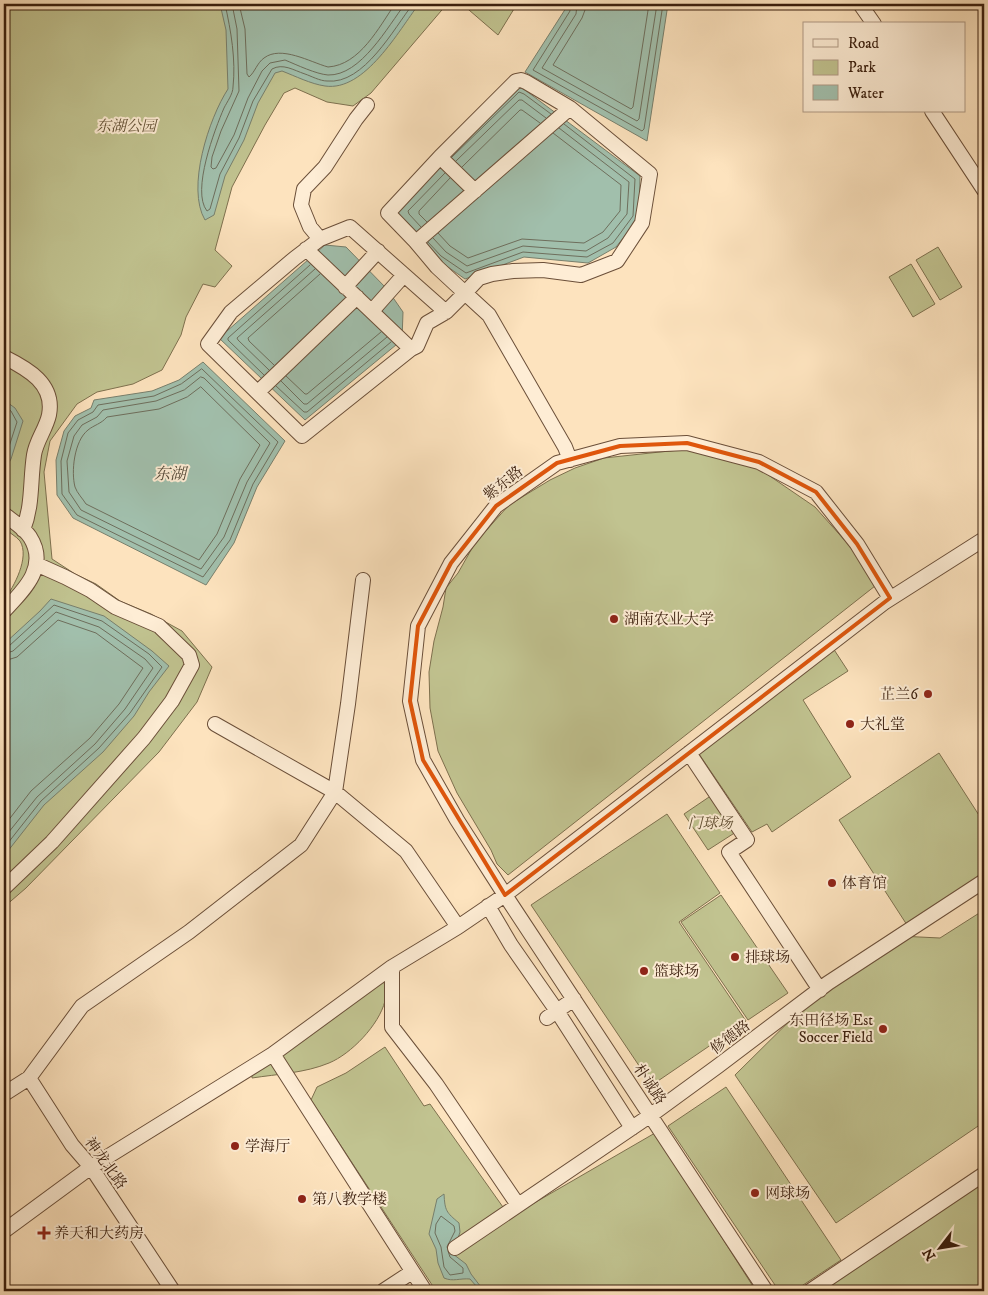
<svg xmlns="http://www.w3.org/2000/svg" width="988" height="1295" viewBox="0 0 988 1295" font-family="'IM FELL DW Pica','Noto Serif SC',serif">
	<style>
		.green { fill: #c1c390; stroke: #7e704e }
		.water { fill: #a1bfac; stroke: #787f6c }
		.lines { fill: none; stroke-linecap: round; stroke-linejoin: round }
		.shore { stroke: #6e6e5c; stroke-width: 1 }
		.street-casing { stroke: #6b4f39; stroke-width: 16 }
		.street { stroke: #feedd5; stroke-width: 14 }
		.marked { fill: none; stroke: #df560c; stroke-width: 4; stroke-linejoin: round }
		.poi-dot { fill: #8f2418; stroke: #feedd5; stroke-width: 2 }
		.labels { text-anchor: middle; stroke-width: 4; stroke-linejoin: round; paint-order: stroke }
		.park-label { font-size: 15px; font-style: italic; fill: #625034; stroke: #feedd5 }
		.street-label { font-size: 15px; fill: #3a1e0d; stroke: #feedd5 }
		.poi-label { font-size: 15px; fill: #3a1e0d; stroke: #feedd5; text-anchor: start }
		.water-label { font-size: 16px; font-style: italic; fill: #594e3d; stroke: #feedd5 }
	</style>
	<rect width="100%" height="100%" fill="#fde3be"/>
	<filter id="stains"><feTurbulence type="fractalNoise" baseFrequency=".004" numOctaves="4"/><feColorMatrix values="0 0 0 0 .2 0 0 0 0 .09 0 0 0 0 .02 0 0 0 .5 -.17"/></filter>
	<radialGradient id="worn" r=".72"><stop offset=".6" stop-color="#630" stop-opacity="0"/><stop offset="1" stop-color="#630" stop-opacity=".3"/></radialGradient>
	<!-- green -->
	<path class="green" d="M4 4H447L371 93 353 106 327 102 295 88 284 93 265 125 232 187 215 250 232 266 215 287 203 284 186 317 181 335 162 370 133 384 97 392 77 404 50 441 44 472 52 559 75 574 96 584 120 601 151 614 182 631 212 667 197 702 159 752 26 888 4 907V600C14 587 30 557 20 541 16 536 8 532 4 528Z
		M462 4H517L498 35Z
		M938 247 962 287 940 300 916 260Z
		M911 264 935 304 913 317 889 277Z
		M688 449 758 468 815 507 855 552 872 579 875 586 508 875 497 864 491 850 457 793 438 751 430 708 429 672 434 641 443 607 446 588 458 573 475 543 509 505 550 480 575 468 604 458Z
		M831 645 848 671 803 700 851 777 772 832 767 824 752 832 697 751Z
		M939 753 984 823V875L907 925 839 820Z
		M712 795 736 832 708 850 684 814Z
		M667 814 720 893 679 922 746 1021 652 1085 531 905Z
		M721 895 788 993 748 1020 681 922Z
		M984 910V1122L836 1223 735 1075 828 983 899 936 940 938Z
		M384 982C385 988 387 996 385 1001 379 1025 351 1054 329 1063 305 1073 278 1074 252 1078V1073L378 984Z
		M385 1047 424 1106 430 1104 510 1217 655 1133 756 1291H436L311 1100 317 1087 346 1073Z
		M726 1087 841 1260 794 1291H779L668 1126Z
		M984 1183V1291H810L917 1219Z"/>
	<!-- water -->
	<path class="water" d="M220 4H419C399 30 365 92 325 86 311 84 295 76 282 71L275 73 258 103 244 140 225 176 214 215 205 220C186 188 209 118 228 89L226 30Z
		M561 4H668L647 141 525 72 566 8Z
		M521 87 640 176 639 218 616 247 588 263 524 257 465 279 438 260 392 212 515 89Z
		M325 245 346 247 387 289 403 312 402 340 305 420 219 338Z
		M203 362 285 441 257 487 234 543 206 585 73 518 57 495 56 460 64 431 75 416 91 408 94 400 152 391 179 380Z
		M4 400 15 408 23 421 11 459 4 472Z
		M51 599 104 616 152 651 169 666 149 692 134 716 103 752 44 805 4 856V644L40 611Z
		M444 1194C445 1211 446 1212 459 1223L460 1232 453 1254 466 1264 471 1274 484 1291H479L477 1287 470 1279C460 1278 453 1282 444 1278L438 1263 436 1249 429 1234 437 1199Z"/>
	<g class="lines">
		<!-- shore -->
		<path class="shore" d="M225 4C231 31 236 60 233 87 233 94 227 102 224 108 215 129 191 191 207 211L210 209 220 174 239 138 253 101 272 69C283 63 293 70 305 74 311 76 320 81 327 81 364 85 394 28 413 4
			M232 4 237 29 239 91 221 131 212 157 211 167 213 169 216 168 234 135 248 98 262 71 270 63 285 60C297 65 316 74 328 75 361 76 388 26 405 4
			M239 4 245 29 247 74 249 77C255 72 257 63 264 58 281 45 310 62 328 67 360 65 379 27 395 4
			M569 4 570 11 533 70 642 131 644 129 663 4
			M577 4 576 14 542 68 637 121 639 119 657 4
			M584 4 585 10 582 18 553 65 631 109 633 107 649 4
			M452 157 519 92 524 94 551 114
			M456 161 519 100H522L546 118
			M462 167 520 110H522L540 123
			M427 222 419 214V211L450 178
			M421 227 409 214 408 211 445 173
			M438 233 450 246 468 258 522 239 584 243 603 232 620 211 621 185 553 133
			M433 238 446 252 467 266 523 246 586 251 608 238 627 214 629 182 559 128
			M428 242 441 256 466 273 523 252 587 257 613 243 633 216 635 179 564 124
			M274 365 249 341 248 338 320 274
			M202 369 278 442 253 484 230 540 203 577 77 515 62 494 61 461 68 433 78 420 93 412 98 405 154 396 181 384Z
			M269 370 238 340 237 338 315 269
			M264 375 228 340V338L310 265
			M286 376 305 394H307L381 332
			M201 377 204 378 270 443 247 482 224 537 201 569 81 510 69 492 67 461 74 436 82 425 97 417 103 410 156 401 184 390Z
			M281 381 304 404H307L387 337
			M276 386 304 412H307L391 342
			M201 387 260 445 240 479 217 534 199 560 86 504C83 499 77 493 75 487 71 472 74 441 88 430 94 425 101 424 107 417L159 409 187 397Z
			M4 406 11 411 17 422 4 462
			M4 648 9 646 54 605 102 621 149 654 162 667 130 713 99 748 41 801 4 848
			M4 654 13 651 56 612 99 627 145 659 153 668 125 709 95 744 37 797 4 838
			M4 661 17 657 58 620 96 633 143 668 119 704 90 738 31 791 4 826
			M447 1247 455 1231 454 1226 441 1216 436 1224 435 1233 441 1247 444 1267 450 1275 463 1273V1268L450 1257 448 1251"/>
		<!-- street casing -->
		<g class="street-casing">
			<path id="street" d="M860 4 874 24
				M570 108 650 174 642 223 617 261 581 275 543 270 513 271 492 274 479 278 465 293 437 267 416 242Z
				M932 111 984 190
				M475 191 440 157 516 81 521 80 526 82 570 108
				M320 239 310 227 301 205 304 189 325 167 356 119 367 105
				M416 242 388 213 440 157
				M306 249 411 349
				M345 287 378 251
				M372 311 404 275
				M446 312 427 323 417 346 411 349 302 436 208 344 231 312 295 258 320 239 350 227 446 312 465 293 489 315 565 447 570 460
				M4 357C28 369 55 384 49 415 46 429 36 441 34 455 30 481 33 505 23 530
				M258 392 357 297
				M4 514C12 521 24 528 30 537 49 567 23 591 4 611
				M215 724 335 792 406 851 458 927
				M689 753 747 840 729 852 820 990
				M4 888 52 842 144 738 172 701 192 665 189 655 159 626 115 607 90 590 65 577 36 564
				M488 906 511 945 557 1011 632 1128
				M392 967V1027L436 1084 518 1205
				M547 1018 574 999
				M273 1054 425 1291
				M29 1078 82 1006 189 932 301 845 335 792 348 704 363 580
				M4 1094 29 1078 72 1145 91 1167 173 1291
				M4 1231 91 1167 273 1054 392 967 458 927 505 895 885 602 984 539
				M455 1248 651 1115 718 1066 828 983 984 881
				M383 1291 412 1272
				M766 1291 505 895 457 820 423 760 410 701 418 626 451 563 496 506 557 463 620 446 687 443 759 462 816 492 857 544 890 598
				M810 1291 984 1174"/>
		</g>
		<!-- street -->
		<use href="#street" class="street"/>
	</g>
	<!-- marked area -->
	<path class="marked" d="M687 443 759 462 816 492 857 544 890 598 505 895 423 760 410 701 418 626 451 563 496 506 557 463 620 446Z"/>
	<!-- markers -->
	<g class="poi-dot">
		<circle cx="614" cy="619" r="5"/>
		<circle cx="928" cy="694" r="5"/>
		<circle cx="850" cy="724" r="5"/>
		<circle cx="832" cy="883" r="5"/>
		<circle cx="735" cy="957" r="5"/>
		<circle cx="644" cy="971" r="5"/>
		<circle cx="883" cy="1029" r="5"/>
		<circle cx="235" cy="1146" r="5"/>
		<circle cx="755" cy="1193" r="5"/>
		<circle cx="302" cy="1199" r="5"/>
		<path d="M41.5 1225.5h5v5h5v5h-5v5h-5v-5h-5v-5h5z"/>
	</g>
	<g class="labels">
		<!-- park labels -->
		<g class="park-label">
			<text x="126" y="131">东湖公园</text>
			<text x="710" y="828">门球场</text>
		</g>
		<!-- street labels -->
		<g class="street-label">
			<text transform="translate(503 483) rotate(-38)" y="5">紫东路</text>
			<text transform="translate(730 1037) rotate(-37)" y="5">修德路</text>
			<text transform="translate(650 1084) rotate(56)" y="5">朴诚路</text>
			<text transform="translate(106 1163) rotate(54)" y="5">神龙北路</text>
		</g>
		<!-- poi labels -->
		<g class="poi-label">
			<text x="624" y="624">湖南农业大学</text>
			<text x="918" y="699" text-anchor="end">芷兰6</text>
			<text x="860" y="729">大礼堂</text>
			<text x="842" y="888">体育馆</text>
			<text x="745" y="962">排球场</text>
			<text x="654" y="976">篮球场</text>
			<text x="873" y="1025" text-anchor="end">东田径场 Est<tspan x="873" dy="17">Soccer Field</tspan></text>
			<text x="245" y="1151">学海厅</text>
			<text x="765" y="1198">网球场</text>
			<text x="312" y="1204">第八教学楼</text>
			<text x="54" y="1238">养天和大药房</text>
		</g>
		<!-- water labels -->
		<g class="water-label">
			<text x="170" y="479">东湖</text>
		</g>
	</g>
	<!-- margin -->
	<rect width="988" height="1295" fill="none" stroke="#fde3be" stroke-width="20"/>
	<rect x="5" y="5" width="978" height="1285" fill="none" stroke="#3a1e0d" stroke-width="2.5"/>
	<rect x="10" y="10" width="968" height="1275" fill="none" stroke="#3a1e0d"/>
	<!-- legend -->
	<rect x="803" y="22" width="162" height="90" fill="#feedd5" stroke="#b09a85"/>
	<rect x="813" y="39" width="25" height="8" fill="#feedd5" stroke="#b09a85"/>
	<text x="848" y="48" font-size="15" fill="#3a1e0d">Road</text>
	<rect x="813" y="60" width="25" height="15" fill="#c1c390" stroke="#b09a85"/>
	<text x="848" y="72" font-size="15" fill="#3a1e0d">Park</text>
	<rect x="813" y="85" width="25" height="15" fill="#a1bfac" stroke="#b09a85"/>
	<text x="848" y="98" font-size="15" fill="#3a1e0d">Water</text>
	<!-- north arrow -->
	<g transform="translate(940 1248) rotate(239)" stroke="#feedd5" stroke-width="4" paint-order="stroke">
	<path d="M0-4L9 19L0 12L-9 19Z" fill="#3a1e0d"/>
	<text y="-8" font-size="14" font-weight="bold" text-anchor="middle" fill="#3a1e0d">N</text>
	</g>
	<rect width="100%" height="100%" filter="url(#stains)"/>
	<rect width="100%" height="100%" fill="url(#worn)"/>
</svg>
